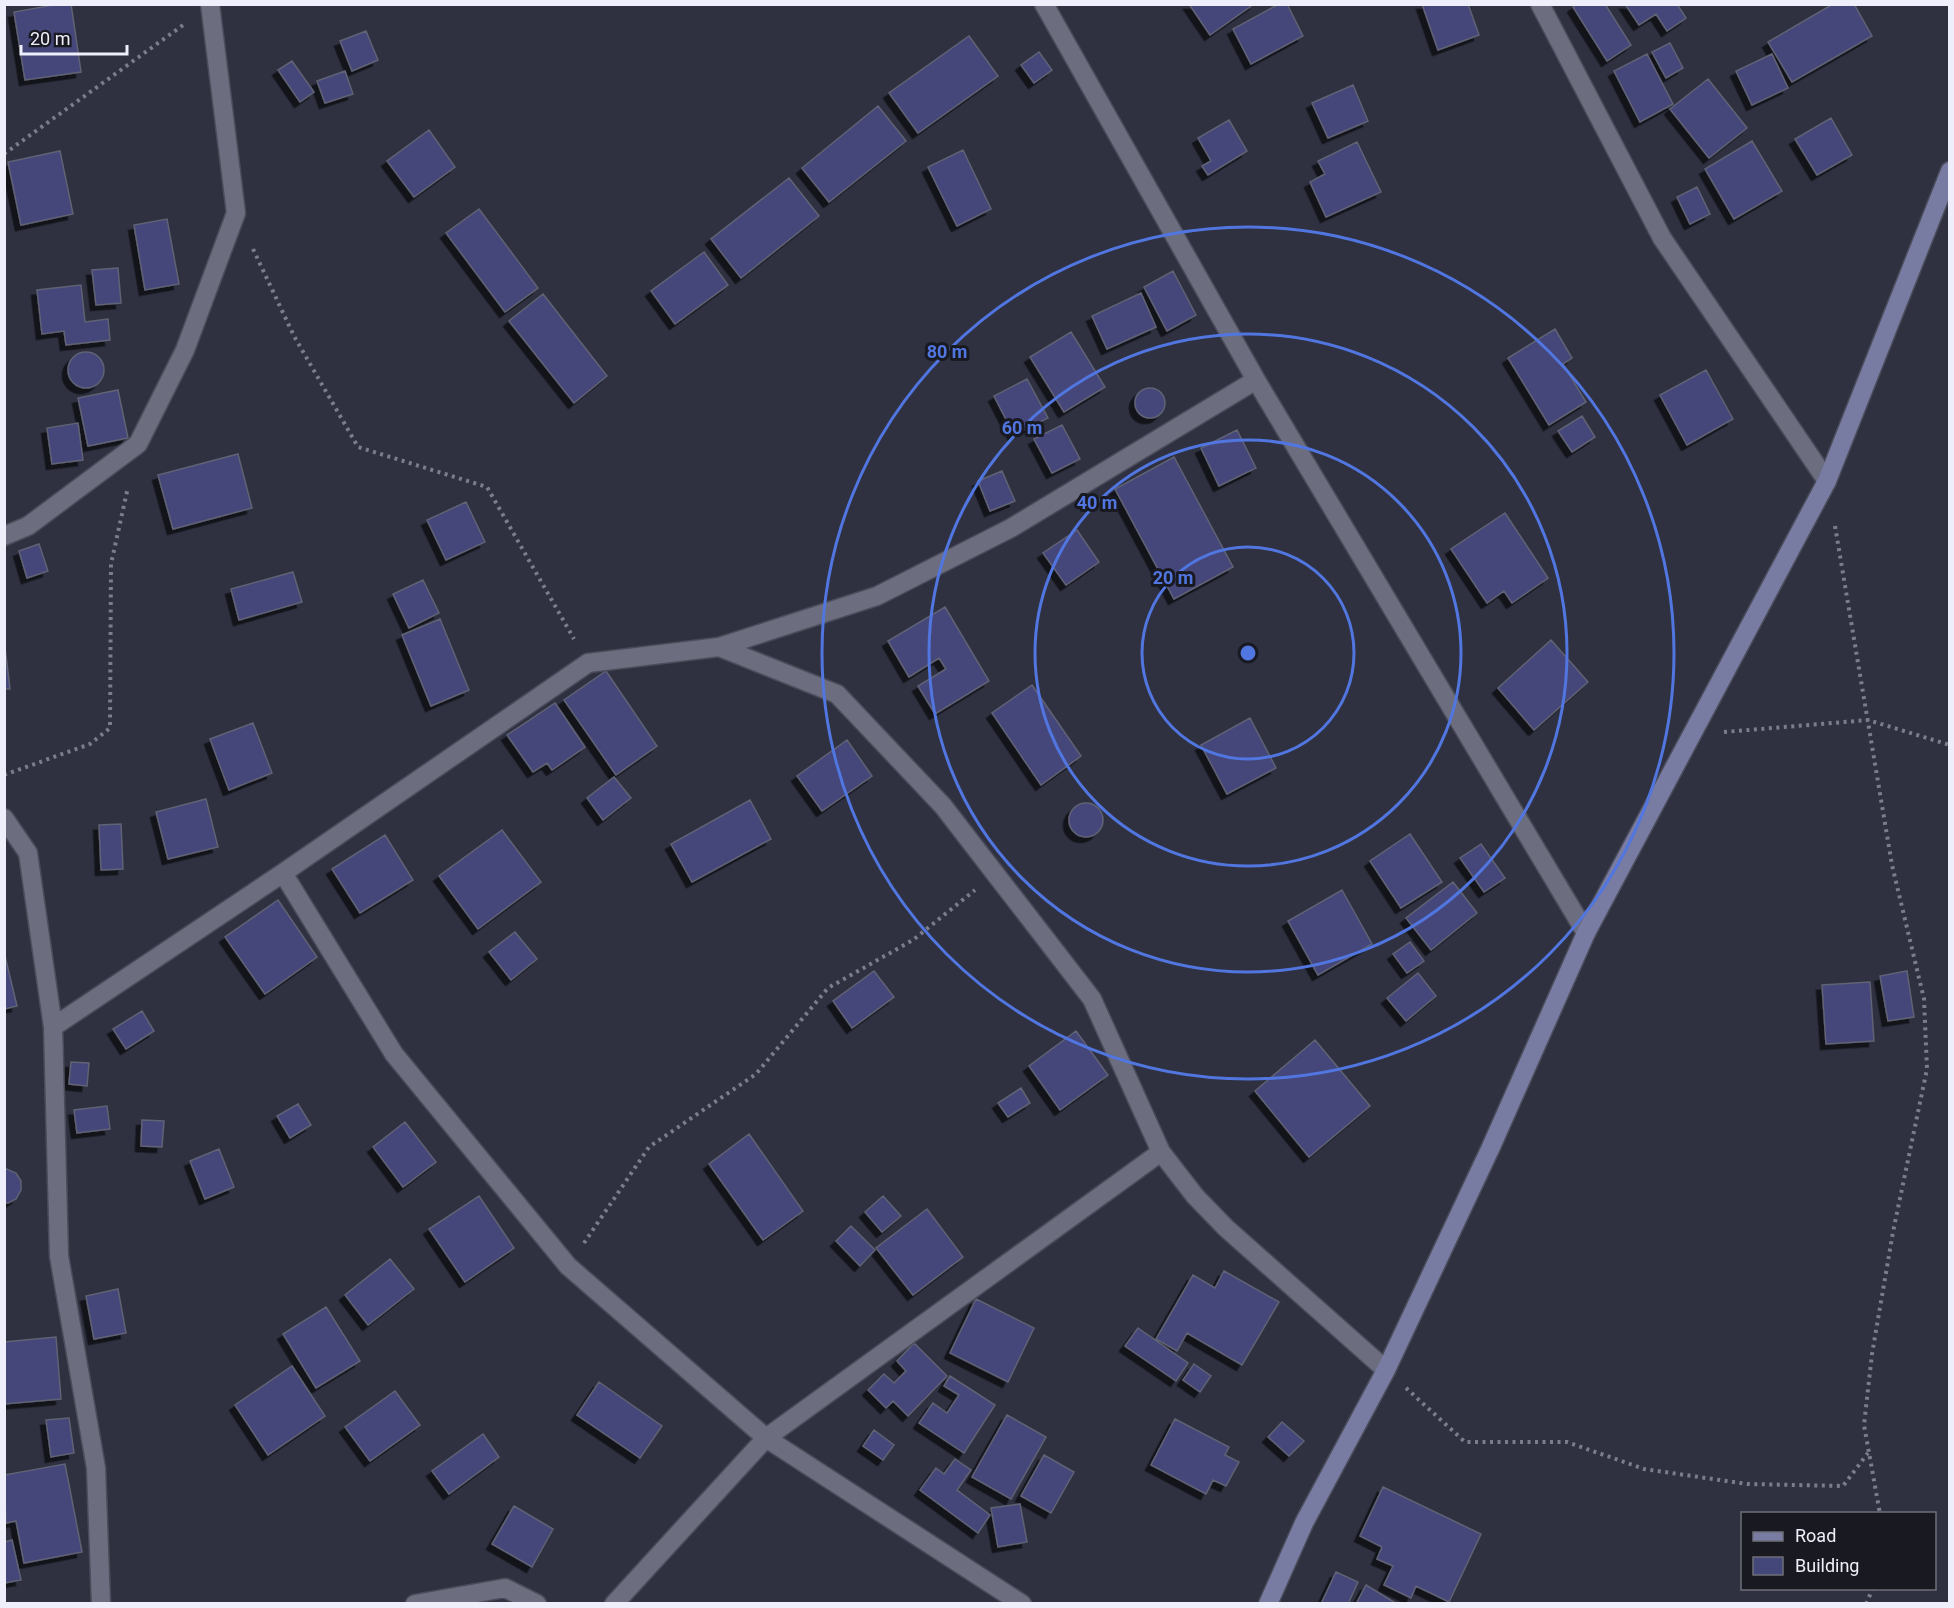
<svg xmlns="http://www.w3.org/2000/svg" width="1954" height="1608" viewBox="0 0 1954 1608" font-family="Roboto,sans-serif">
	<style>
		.building { fill: #44477a; stroke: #606274; stroke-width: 1.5; filter: url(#shadow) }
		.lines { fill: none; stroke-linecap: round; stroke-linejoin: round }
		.street-casing { stroke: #4b4c5a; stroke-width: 21 }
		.secondary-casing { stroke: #4b4c5a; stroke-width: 21 }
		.path { stroke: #7b7d8b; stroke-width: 4; stroke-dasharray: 3 4.5; stroke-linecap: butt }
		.street { stroke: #6c6e80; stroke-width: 18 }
		.secondary { stroke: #787ba2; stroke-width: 18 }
		.ring { fill: none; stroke: #5176e0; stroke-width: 3 }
		.centre { fill: #5176e0; stroke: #191921; stroke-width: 3 }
		.ring-label { font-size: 18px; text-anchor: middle; font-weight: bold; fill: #5176e0; stroke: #191921; stroke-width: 6; stroke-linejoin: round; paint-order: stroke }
	</style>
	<defs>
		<filter id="shadow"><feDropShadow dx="-5.5" dy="5.5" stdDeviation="0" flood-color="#0009"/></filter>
	</defs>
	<rect width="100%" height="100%" fill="#2f3141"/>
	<!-- building -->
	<path class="building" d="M59 4H71L81 72 25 80 14 12Z
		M1189 4H1254L1210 35Z
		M1279 4H1287L1303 36 1251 64 1233 29Z
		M1422 4H1468L1479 35 1438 50Z
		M1577 4H1605L1631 45 1607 61 1573 7Z
		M1625 4H1677L1686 18 1667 31 1656 14 1639 25Z
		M1833 4H1854L1872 36 1792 82 1768 42Z
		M366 31 378 60 352 71 340 41Z
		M969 36 998 76 918 133 889 93Z
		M1670 43 1683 68 1666 78 1652 52Z
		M1039 52 1052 70 1034 83 1021 65Z
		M1647 54 1673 104 1640 122 1614 71Z
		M1772 54 1788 88 1752 105 1736 71Z
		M292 61 314 92 300 102 278 70Z
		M345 71 353 94 325 103 317 81Z
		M1708 79 1747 128 1709 158 1670 109Z
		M1353 85 1368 121 1328 138 1312 103Z
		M878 106 906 141 829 202 802 168Z
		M1831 118 1852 155 1817 175 1795 139Z
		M1229 120 1247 151 1208 175 1202 166 1211 161 1198 138Z
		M429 130 455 167 414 197 387 161Z
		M1752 141 1782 191 1734 219 1705 169Z
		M1357 142 1381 192 1326 217 1310 182 1325 174 1318 161Z
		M963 150 991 209 957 226 928 167Z
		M60 151 73 214 21 225 8 162Z
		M789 178 819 216 741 278 711 239Z
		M1697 187 1710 214 1690 224 1677 197Z
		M479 209 538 288 505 312 446 233Z
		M167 219 179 284 145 290 134 225Z
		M704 252 728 285 675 324 651 291Z
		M118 268 121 303 96 305 92 270Z
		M1173 271 1196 315 1167 331 1144 287Z
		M81 285 85 322 108 319 110 340 66 345 64 331 42 334 37 290Z
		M1141 293 1156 327 1107 349 1092 316Z
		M543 294 607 376 574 403 509 321Z
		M1555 329 1572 358 1563 364 1586 402 1549 425 1508 358Z
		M1071 332 1105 387 1064 412 1030 357Z
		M68 370a18 18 0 1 1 36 0a18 18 0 1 1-36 0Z
		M1706 370 1733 419 1687 445 1660 395Z
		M1027 379 1048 418 1014 435 994 396Z
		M1135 403a15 15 0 1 1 30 0a15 15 0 1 1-30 0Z
		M118 390 128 438 88 446 78 398Z
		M1582 416 1595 437 1572 452 1558 431Z
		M78 423 83 460 52 464 47 428Z
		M1062 425 1080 459 1052 473 1034 439Z
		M1237 430 1256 468 1219 486 1201 448Z
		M238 454 252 508 173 529 158 475Z
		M1174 457 1233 567 1174 599 1115 489Z
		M1002 471 1015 501 990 511 978 481Z
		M466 502 485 542 446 560 427 520Z
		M1505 513 1548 578 1512 603 1504 591 1487 603 1451 549Z
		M1077 530 1099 562 1066 585 1043 553Z
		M39 544 48 571 27 578 19 551Z
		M293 572 302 602 239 620 231 589Z
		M423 580 439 613 409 628 393 594Z
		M945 607 989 681 935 714 918 686 946 669 939 658 909 677 888 641Z
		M440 619 469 690 431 706 402 635Z
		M4 639 10 689H4Z
		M1551 640 1588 682 1534 730 1498 688Z
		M606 671 657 746 616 775 564 700Z
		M1032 685 1081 756 1041 785 992 713Z
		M555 703 585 747 552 770 547 763 533 772 507 735Z
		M1250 718 1276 768 1227 794 1201 745Z
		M253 723 272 773 229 790 210 739Z
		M847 740 872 776 822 811 797 776Z
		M614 777 631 798 603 820 587 798Z
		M206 799 218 847 168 859 156 812Z
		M750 800 771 839 692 882 671 844Z
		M1069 820a17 17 0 1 1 34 0a17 17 0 1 1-34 0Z
		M121 824 123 869 101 870 99 825Z
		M502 830 541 882 478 929 439 876Z
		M1410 834 1442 882 1401 908 1370 861Z
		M385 835 413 880 360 913 332 869Z
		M1481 844 1505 878 1484 892 1460 858Z
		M1453 882 1477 913 1431 950 1406 918Z
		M1342 890 1372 944 1318 975 1288 921Z
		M278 900 317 957 265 994 225 937Z
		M515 932 537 959 511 980 489 952Z
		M1410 942 1424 961 1407 973 1393 954Z
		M4 952 17 1006 4 1009Z
		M874 971 894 997 852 1028 833 1001Z
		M1907 971 1914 1017 1888 1021 1880 976Z
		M1418 973 1436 996 1406 1021 1387 998Z
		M1870 982 1874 1041 1826 1044 1822 985Z
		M142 1011 154 1031 126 1049 113 1029Z
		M1076 1031 1108 1075 1060 1110 1029 1066Z
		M1315 1040 1370 1106 1309 1157 1255 1091Z
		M71 1062 89 1063 87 1086 69 1084Z
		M1021 1088 1030 1103 1008 1117 998 1103Z
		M298 1104 311 1125 290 1138 277 1116Z
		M107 1106 110 1129 77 1133 74 1110Z
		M142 1120 164 1121 162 1147 141 1146Z
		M405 1122 436 1162 403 1187 373 1147Z
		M749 1134 803 1211 763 1240 709 1164Z
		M219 1149 234 1187 205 1199 190 1161Z
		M4 1168 16 1173 21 1181V1190L16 1199 8 1203H4Z
		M479 1196 514 1248 465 1282 429 1229Z
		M883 1196 901 1216 882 1232 865 1212Z
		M927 1209 963 1257 913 1295 876 1248Z
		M851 1226 875 1250 860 1266 836 1241Z
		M390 1259 414 1289 368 1325 345 1295Z
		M1224 1271 1279 1302 1242 1365 1187 1333 1177 1351 1156 1339 1193 1275 1215 1288Z
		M118 1289 126 1333 94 1339 86 1296Z
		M976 1299 1034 1328 1008 1382 950 1353Z
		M326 1307 360 1361 316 1388 283 1334Z
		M1138 1328 1188 1363 1176 1381 1125 1346Z
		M56 1337 61 1399 4 1404V1342Z
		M914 1343 947 1376 908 1416 893 1401 886 1408 868 1390 884 1374 894 1383 906 1371 897 1361Z
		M1194 1364 1211 1376 1200 1392 1183 1380Z
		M292 1366 325 1416 268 1455 235 1405Z
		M950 1376 995 1405 964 1453 919 1423 933 1403 947 1413 959 1395 944 1386Z
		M599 1382 662 1426 640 1458 577 1415Z
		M395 1391 420 1425 370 1461 345 1427Z
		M1007 1415 1046 1437 1011 1499 972 1477Z
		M69 1418 74 1453 51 1457 46 1420Z
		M1175 1419 1229 1447 1225 1455 1239 1462 1226 1486 1213 1480 1206 1494 1151 1465Z
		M1282 1422 1304 1441 1289 1456 1268 1437Z
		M874 1430 894 1445 883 1460 863 1446Z
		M483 1434 499 1457 449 1494 432 1471Z
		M1044 1455 1074 1472 1051 1513 1021 1496Z
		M955 1459 971 1470 957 1490 990 1515 978 1533 920 1490 936 1468 944 1474Z
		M65 1464 82 1552 24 1563 16 1521 6 1523 4 1475Z
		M1383 1487 1481 1534 1449 1602 1416 1586 1411 1598 1384 1585 1393 1566 1377 1559 1382 1547 1360 1536Z
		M1020 1504 1027 1542 998 1547 991 1508Z
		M514 1506 553 1529 532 1567 492 1544Z
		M12 1540 21 1580 4 1583V1542Z
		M1336 1572 1358 1582 1348 1604H1321Z
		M1366 1585 1397 1604H1356Z"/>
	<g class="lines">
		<!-- street casing -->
		<g class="street-casing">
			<path id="street" d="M1044 4 1256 380 1586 933
				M1540 4 1662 238 1827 481
				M4 536 28 526 138 444 185 350 236 213 210 4
				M719 647 877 596 1011 528 1256 380
				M4 818 28 853 53 1027 59 1256 96 1468 101 1604
				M283 873 394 1054 568 1266 766 1438 1022 1604
				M53 1027 283 873 588 663 719 647 837 694 943 806 1092 999 1161 1152 1195 1196 1226 1228 1386 1370
				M415 1604 505 1588 537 1604
				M614 1604 766 1438 1161 1152"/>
		</g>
		<!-- secondary casing -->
		<g class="secondary-casing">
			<path id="secondary" d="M1268 1604 1304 1523 1386 1370 1491 1147 1586 933 1827 481 1950 171"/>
		</g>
		<!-- path -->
		<path class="path" d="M4 154 186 23
			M253 249 294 336 358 447 487 487 574 639
			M1835 526 1892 865 1924 999 1927 1069 1893 1232 1872 1354 1864 1425 1880 1514
			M1724 732 1868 720 1950 745
			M4 775 90 744 110 728 111 564 128 487
			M584 1243 649 1147 756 1074 828 988 913 940 975 890
			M1406 1388 1465 1442H1567L1644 1469 1747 1484 1843 1486 1868 1453
			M1866 1604 1873 1588"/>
		<!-- street -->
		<use href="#street" class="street"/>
		<!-- secondary -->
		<use href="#secondary" class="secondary"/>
	</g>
	<!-- distance rings -->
	<g class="ring">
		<circle cx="1248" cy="653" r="106"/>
		<circle cx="1248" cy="653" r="213"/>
		<circle cx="1248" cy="653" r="319"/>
		<circle cx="1248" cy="653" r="426"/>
	</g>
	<circle cx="1248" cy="653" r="9" class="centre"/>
	<g class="ring-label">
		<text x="947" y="358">80 m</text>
		<text x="1022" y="434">60 m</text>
		<text x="1097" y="509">40 m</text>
		<text x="1173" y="584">20 m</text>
	</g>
	<!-- border -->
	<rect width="1954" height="1608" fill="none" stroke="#eeeffa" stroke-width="12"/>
	<!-- legend -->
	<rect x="1741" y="1512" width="195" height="78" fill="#191921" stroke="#6e6f78" stroke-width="1.5"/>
	<rect x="1753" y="1532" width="30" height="9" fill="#787ba2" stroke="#6e6f78" stroke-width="1.5"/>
	<text x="1795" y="1542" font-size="18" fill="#eeeffa">Road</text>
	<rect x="1753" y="1557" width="30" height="18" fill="#44477a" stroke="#6e6f78" stroke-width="1.5"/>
	<text x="1795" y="1572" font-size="18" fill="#eeeffa">Building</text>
	<!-- scale -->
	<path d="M21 45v9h106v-9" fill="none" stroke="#eeeffa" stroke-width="3"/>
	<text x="30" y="45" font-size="18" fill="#eeeffa" stroke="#191921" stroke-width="4.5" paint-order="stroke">20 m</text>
</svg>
